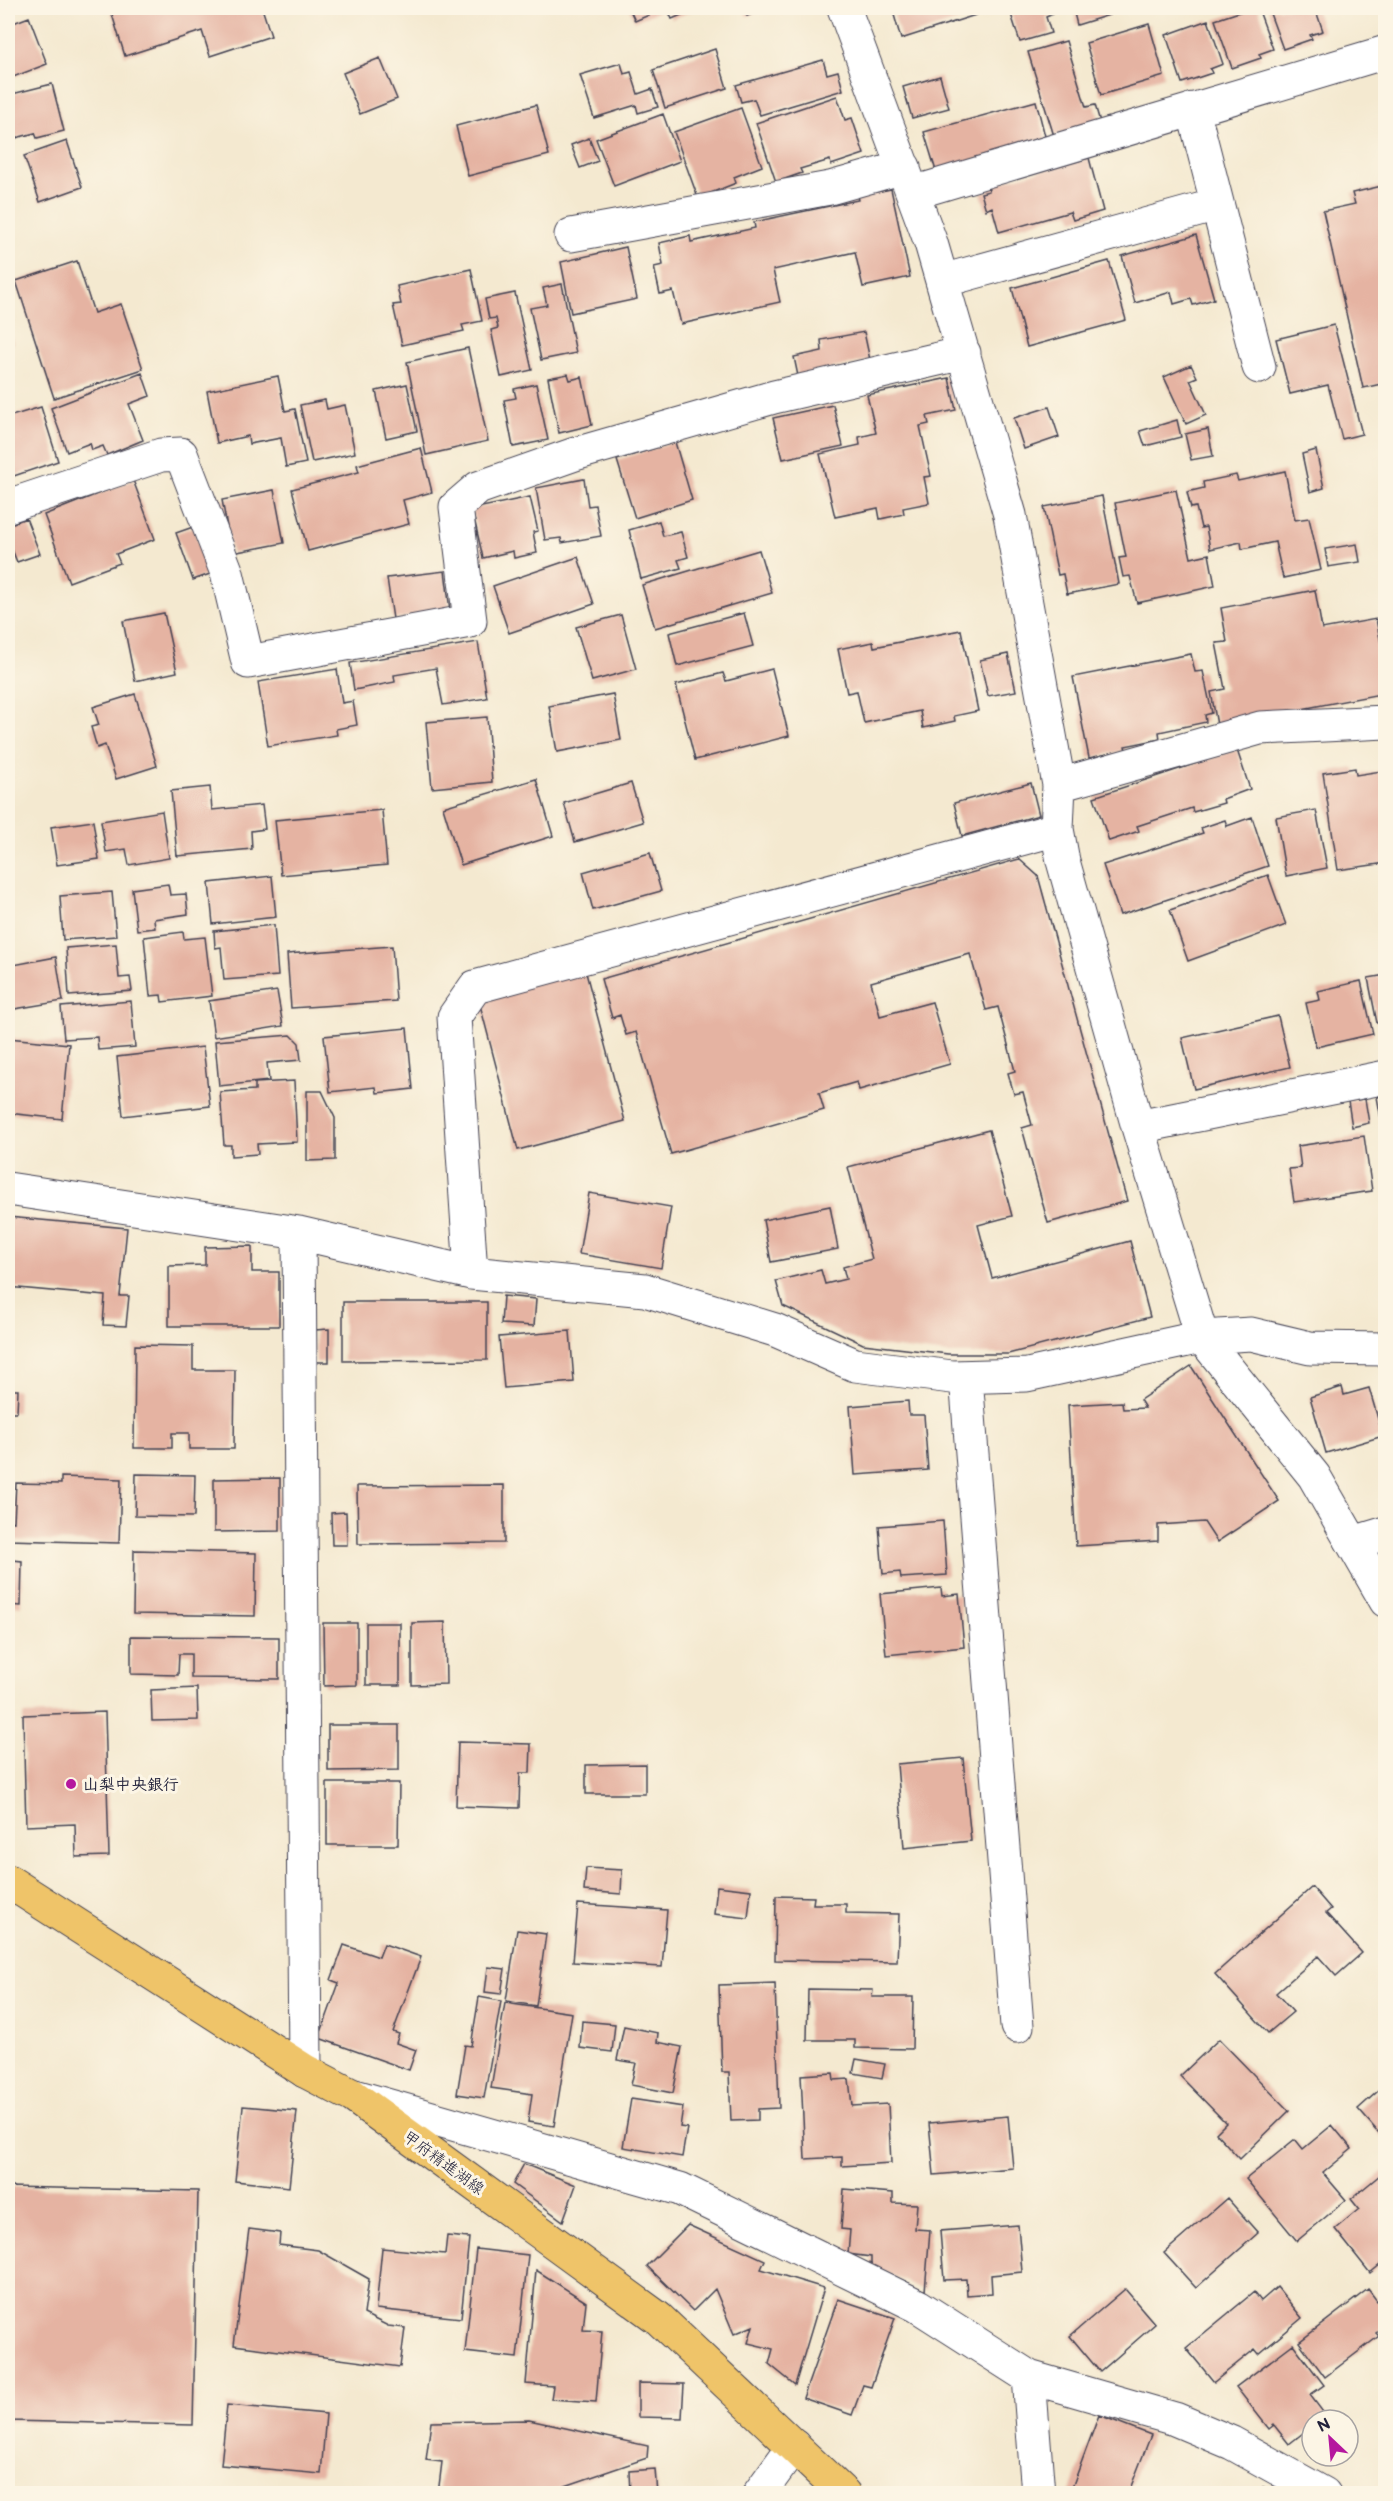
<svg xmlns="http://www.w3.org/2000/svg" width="1393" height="2501" viewBox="0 0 1393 2501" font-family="'Balsamiq Sans','Klee One',sans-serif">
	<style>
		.building { fill: #e5b3a2 }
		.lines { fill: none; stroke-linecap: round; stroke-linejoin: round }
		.minor-casing { stroke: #424051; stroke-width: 35 }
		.major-casing { stroke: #424051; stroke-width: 35 }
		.minor { stroke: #fff; stroke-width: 33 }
		.major { stroke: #efc469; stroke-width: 33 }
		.poi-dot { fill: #b5179e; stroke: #fcf5e5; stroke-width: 2 }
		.labels { text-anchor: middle; stroke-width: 6; stroke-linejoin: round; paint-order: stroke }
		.poi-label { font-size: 16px; font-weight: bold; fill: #22223b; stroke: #fcf5e5; text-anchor: start }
		.street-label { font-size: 16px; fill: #22223b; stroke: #fcf5e5 }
	</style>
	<rect width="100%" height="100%" fill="#fcf5e5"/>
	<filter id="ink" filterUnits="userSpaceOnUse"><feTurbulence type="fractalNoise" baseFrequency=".0167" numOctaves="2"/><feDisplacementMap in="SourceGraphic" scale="12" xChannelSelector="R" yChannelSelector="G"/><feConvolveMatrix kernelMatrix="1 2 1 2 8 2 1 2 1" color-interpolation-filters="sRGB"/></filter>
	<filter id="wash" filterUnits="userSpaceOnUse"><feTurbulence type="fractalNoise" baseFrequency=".008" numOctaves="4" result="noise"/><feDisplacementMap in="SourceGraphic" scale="24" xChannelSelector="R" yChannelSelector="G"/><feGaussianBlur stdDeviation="1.35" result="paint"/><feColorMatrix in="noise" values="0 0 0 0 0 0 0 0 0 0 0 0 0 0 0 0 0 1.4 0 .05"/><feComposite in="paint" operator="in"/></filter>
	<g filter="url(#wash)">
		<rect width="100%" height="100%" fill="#f4e9d0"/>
		<g id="blocks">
			<!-- building -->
			<path class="building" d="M110 8H262L271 36 210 56 202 31 125 56Z
				M629 8H662L663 9 635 21Z
				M667 8H698L672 19Z
				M743 8H768L747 16Z
				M873 8H888L875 12Z
				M892 8H984L985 12 901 39Z
				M1009 8H1051L1053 14 1046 17 1051 33 1020 42Z
				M1064 8H1106L1109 15 1077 25 1073 9 1065 11Z
				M1251 8H1258L1273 49 1259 54 1261 58 1232 68 1215 20Z
				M1268 8H1315L1323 31 1310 35 1312 39 1283 49Z
				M29 17 47 64 8 79V25Z
				M1208 20 1223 64 1210 69 1212 73 1182 83 1166 35Z
				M1149 24 1164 76 1101 95 1086 43Z
				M1066 41 1086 107 1095 105 1100 122 1054 136 1028 52Z
				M715 49 727 88 665 108 653 70Z
				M380 58 397 99 360 114 343 73Z
				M823 60 827 74 838 71 843 90 760 115 754 99 741 102 736 85Z
				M621 63 624 74 631 72 638 94 652 89 658 107 638 113 636 105 594 118 580 75Z
				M940 76 949 108 912 118 903 87Z
				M52 84 64 131 37 138 35 133 8 140V95Z
				M837 96 845 120 852 118 864 154 831 165 830 160 800 169 802 173 776 182 756 123Z
				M1036 101 1046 140 936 171 924 132Z
				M536 105 549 155 468 176 456 126Z
				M741 108 762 166 734 177 736 183 698 198 674 132Z
				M663 114 680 161 614 186 596 139Z
				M589 138 598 161 580 168 571 145Z
				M67 141 82 187 40 202 24 156Z
				M1089 158 1103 211 1073 220 1070 212 999 232 992 207 986 210 981 193 989 191 988 185Z
				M1386 185V383L1363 388 1323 211 1355 204 1352 193Z
				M891 189 910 277 863 287 855 252 773 270 780 302 681 324 673 291 660 294 654 267 663 265 659 243 690 236 691 242 755 228 754 222 858 200 857 196Z
				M1196 235 1214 299 1193 305 1191 299 1174 304 1171 292 1135 303 1122 256Z
				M626 247 637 299 571 313 561 262Z
				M77 261 94 313 121 304 143 369 54 398 16 281Z
				M1109 261 1126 320 1027 347 1012 288Z
				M471 269 482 321 462 325 464 331 402 345 393 305 401 304 397 286Z
				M562 284 576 353 541 360 530 308 547 305 543 288Z
				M515 293 532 370 501 377 491 330 498 328 496 318 489 319 485 299Z
				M1334 325 1362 434 1342 439 1328 385 1290 394 1276 339Z
				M8 328 13 343 8 344Z
				M864 332 870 360 798 376 794 357 822 351 821 340Z
				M468 348 488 441 426 455 407 362Z
				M1191 365 1197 377 1190 380 1206 415 1186 424 1164 377Z
				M142 373 150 396 129 404 143 440 107 455 103 446 92 450 90 443 67 452 51 408Z
				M568 374 570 380 582 377 592 425 559 433 548 378Z
				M278 376 285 411 295 409 306 463 286 467 281 438 249 444 248 436 217 443 207 391Z
				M949 378 956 410 927 416 929 424 920 426 931 476 924 477 929 503 903 508 904 514 880 519 878 508 835 517 820 454 860 445 859 437 876 433 867 395Z
				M407 384 417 431 386 438 376 391Z
				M536 384 548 440 513 447 504 400 516 398 514 389Z
				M325 400 327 409 345 405 355 453 312 462 300 405Z
				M833 405 843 446 783 459 773 418Z
				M41 407 58 461 8 478V417Z
				M1049 407 1059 437 1024 449 1014 418Z
				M1177 420 1181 437 1145 446 1140 431Z
				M1208 429 1213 456 1191 460 1185 434Z
				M675 442 692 500 635 518 617 460Z
				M421 448 432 492 403 500 409 524 308 551 292 489 359 472 357 465Z
				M1316 450 1324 488 1310 492 1302 454Z
				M1285 471 1295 520 1309 518 1321 570 1283 578 1275 542 1242 549 1241 542 1210 549 1206 527 1201 528 1196 507 1191 508 1187 492 1204 488 1203 482 1236 475 1238 481Z
				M584 479 588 506 595 505 601 536 562 543 561 538 545 540 536 488Z
				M133 480 155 539 116 554 120 563 69 582 44 515Z
				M274 490 284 543 232 553 222 500Z
				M1176 490 1191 558 1209 554 1215 586 1137 603 1130 576 1123 577 1119 558 1126 557 1115 503Z
				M1102 496 1119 584 1067 594 1063 574 1058 575 1044 507Z
				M530 497 538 531 533 532 537 553 514 558 513 551 483 558 472 509Z
				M26 518 40 554 17 562 8 539V525Z
				M659 521 663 536 681 532 688 557 678 560 681 568 641 579 629 530Z
				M193 527 210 574 193 580 176 533Z
				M1357 544 1360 562 1328 567 1325 549Z
				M759 550 772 593 655 628 642 585Z
				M578 557 594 604 509 633 493 586Z
				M445 571 450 611 393 619 387 578Z
				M1315 590 1322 629 1376 619 1386 668V693L1217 725 1211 692 1225 689 1216 643 1227 642 1221 608Z
				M164 613 177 672 135 681 123 621Z
				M744 613 753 646 677 666 669 633Z
				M621 615 636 669 592 681 576 627Z
				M961 630 978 711 954 716 955 721 923 728 920 711 864 723 857 691 847 693 838 649 873 642 874 647Z
				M478 642 487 698 443 705 436 668 394 675 395 682 354 690 350 663Z
				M1008 654 1016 691 988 696 980 660Z
				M1191 654 1195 672 1203 671 1212 713 1205 715 1206 722 1159 732 1160 739 1125 746 1126 750 1089 758 1073 677Z
				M337 669 342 703 353 701 357 725 336 729 337 735 268 746 258 682Z
				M772 669 789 736 695 760 676 685 723 673 726 681Z
				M135 694 157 766 116 779 105 745 97 748 91 727 99 725 93 707Z
				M613 694 621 740 557 752 549 706Z
				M487 717 492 782 432 788 426 722Z
				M1237 750 1250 789 1223 799 1224 803 1193 812 1192 808 1137 826 1139 831 1109 841 1094 797Z
				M1355 768 1356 775 1381 771 1386 797V863L1338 870 1323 773Z
				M536 779 553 836 461 865 443 807Z
				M631 783 643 822 575 842 564 803Z
				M1031 783 1039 815 962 836 954 803Z
				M210 787 212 810 262 805 265 829 251 831 252 849 177 856 171 791Z
				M382 810 387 865 281 875 275 820Z
				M1316 810 1327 868 1286 876 1276 817Z
				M162 811 169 858 129 865 126 849 106 852 101 821Z
				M1252 817 1268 866 1120 915 1103 865 1203 833 1201 828 1225 820 1227 826Z
				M93 821 99 859 57 865 51 827Z
				M650 853 661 891 593 910 583 872Z
				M1019 859 1038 876 1127 1201 1048 1223 1022 1128 1032 1125 1023 1092 1014 1094 1008 1073 1015 1071 998 1007 986 1010 970 954 871 982 880 1016 932 1002 950 1064 859 1090 857 1082 819 1093 824 1110 671 1154 636 1032 626 1035 620 1015 612 1018 601 979Z
				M1268 875 1286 925 1188 961 1170 910Z
				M272 876 276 917 213 924 209 883Z
				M168 884 170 895 186 894 188 914 154 919 155 928 137 930 132 889Z
				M112 892 116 936 63 940 60 896Z
				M274 925 278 976 224 980 221 947 215 948 214 931Z
				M183 932 184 939 205 937 212 996 162 1002 161 995 150 996 144 937Z
				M116 944 119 978 130 977 132 991 69 996 66 948Z
				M392 946 396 1001 291 1008 287 954Z
				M56 957 63 1001 8 1010V966Z
				M585 969 625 1121 518 1150 478 997Z
				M1386 975V1021L1377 1023 1368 978Z
				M1361 981 1373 1034 1316 1047 1306 1003 1320 1000 1318 991Z
				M277 991 283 1026 214 1037 209 1001Z
				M131 1001 135 1047 98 1050 97 1037 64 1039 61 1007Z
				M1278 1016 1290 1067 1194 1089 1182 1038Z
				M407 1028 413 1089 377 1093 376 1087 330 1092 324 1036Z
				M291 1035 299 1043 301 1060 267 1063 269 1081 219 1086 215 1041Z
				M8 1038 69 1044 62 1119 8 1113Z
				M203 1047 210 1106 123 1116 117 1057Z
				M294 1081 297 1142 257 1144 258 1154 231 1156V1145H224L220 1092 255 1090V1083Z
				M307 1091H322L335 1118V1160L307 1161Z
				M1386 1096V1135H1384L1377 1097Z
				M1365 1099 1369 1123 1352 1127 1348 1101Z
				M989 1130 1012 1216 978 1225 992 1278 1130 1241 1150 1317 1008 1354H948L863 1344 783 1306 776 1281 821 1270 825 1284 846 1279 843 1267 872 1259 848 1167Z
				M1364 1136 1372 1191 1294 1202 1289 1169 1301 1168 1298 1146Z
				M589 1193 671 1207 661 1268 579 1254Z
				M830 1206 838 1249 771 1262 763 1220Z
				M8 1217 127 1228 120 1296H129L126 1326 103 1325 105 1296 8 1287Z
				M252 1246V1272H279V1326H169V1266L205 1265V1247Z
				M503 1296 536 1299 534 1326 501 1324Z
				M343 1302H487V1360L343 1361Z
				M329 1329V1362H316L315 1330Z
				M570 1331 574 1382 504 1388 499 1337Z
				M135 1345 193 1346V1370H235L234 1449H189V1433H172V1448H134Z
				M1191 1366 1279 1501 1217 1542 1204 1522 1158 1525V1541L1076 1546 1068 1405 1122 1402 1123 1409 1145 1408 1140 1400Z
				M1342 1387 1344 1395 1369 1388 1383 1436 1326 1453 1310 1397Z
				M8 1390H18L17 1412H8Z
				M908 1401 909 1415H924L928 1470 855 1475 850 1406Z
				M136 1474 195 1475 194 1517 135 1516Z
				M61 1477 121 1479 119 1543 8 1540V1521L14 1522 16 1483 61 1484Z
				M280 1478V1531L214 1532V1479Z
				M504 1485V1543L358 1544 357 1486Z
				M346 1512 347 1545H332L331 1513Z
				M943 1521 947 1575 901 1578 900 1572 883 1574 879 1526Z
				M8 1547H13V1560L22 1561 21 1606 8 1605Z
				M134 1550 256 1553 255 1616 133 1614Z
				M941 1588 942 1596 959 1594 964 1647 886 1655 880 1594Z
				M445 1622 446 1684 412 1685V1623Z
				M323 1623H357V1685L324 1686Z
				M366 1623H400V1685H366Z
				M131 1636 279 1637V1679L191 1678V1654H179L178 1675 131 1674Z
				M197 1688 198 1720 152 1721 151 1690Z
				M105 1712 109 1856 76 1857 75 1824 26 1826 23 1715Z
				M328 1725H399V1770L328 1771Z
				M458 1742 531 1744 530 1773H520L519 1808 456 1806Z
				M963 1758 971 1841 904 1848 897 1764Z
				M645 1764V1794H586V1765Z
				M327 1783H399L398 1845H327Z
				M586 1868 622 1870 621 1894 584 1891Z
				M717 1886 751 1890 748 1918 714 1914Z
				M1312 1887 1331 1909 1326 1913 1362 1953 1336 1976 1318 1956 1276 1993 1293 2012 1268 2033 1215 1974Z
				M776 1896 814 1897 813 1904H846V1913L899 1914 897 1962 775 1960Z
				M578 1904 667 1910 662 1967 573 1962Z
				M517 1930 546 1934 536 2006 506 2001Z
				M384 1944 421 1957 393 2032 399 2034 396 2043 416 2050 409 2070 319 2038 339 1983 331 1980 344 1945 379 1957Z
				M488 1967 505 1969 501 1994 485 1992Z
				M775 1983 779 2108 758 2109V2120L731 2121 729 2072H722L719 1985Z
				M808 1989 873 1990 872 1997H913L912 2049 855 2048V2040H807Z
				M479 1997 501 2001 484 2098 457 2094 465 2045 471 2046Z
				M505 2003 572 2013 554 2126 528 2122 532 2094 491 2088Z
				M582 2021 615 2024 612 2052 580 2048Z
				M624 2026 658 2033 657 2042 682 2047 673 2093 631 2085 636 2063 617 2060Z
				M1219 2039 1289 2111 1240 2159 1216 2133 1226 2123 1180 2076Z
				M856 2059 885 2064 882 2078 853 2073Z
				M833 2073 834 2080 849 2079 852 2106 888 2104 891 2163 842 2166V2157L805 2159 801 2075Z
				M1386 2084V2141L1358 2109Z
				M631 2099 683 2107 680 2127 687 2128 682 2157 623 2147Z
				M243 2106 297 2111 289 2187 235 2181Z
				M1008 2116 1013 2168 934 2175 929 2123Z
				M1332 2125 1352 2149 1323 2173 1346 2200 1297 2241 1246 2179 1295 2139 1303 2149Z
				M524 2164 576 2185 563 2221 513 2184Z
				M1386 2170V2260L1370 2273 1335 2229 1359 2209 1351 2199Z
				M8 2187 198 2191 193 2425 8 2421Z
				M844 2189 893 2193V2203L917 2204 915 2229 930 2230 925 2291 871 2265V2257L848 2254 850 2230 841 2229Z
				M1227 2198 1258 2233 1196 2288 1164 2253Z
				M688 2225 765 2260 761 2269 824 2288 795 2385 769 2364 773 2349 748 2343 753 2326 734 2334 715 2289 693 2311 647 2266Z
				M1018 2225 1022 2272 991 2275 992 2293 967 2295 966 2279 944 2280 940 2231Z
				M249 2229 280 2233 279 2245 318 2250 369 2279 364 2314 388 2326 405 2328 400 2367 234 2345Z
				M447 2236 469 2238 461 2318 376 2309 382 2248 445 2254Z
				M476 2249 528 2255 517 2358 465 2352Z
				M536 2270 586 2302 583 2330 602 2331 596 2402 551 2399 553 2386 526 2384Z
				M1386 2278V2292L1379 2284Z
				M1277 2287 1302 2318 1259 2354 1255 2349 1214 2382 1186 2348 1254 2292 1261 2301Z
				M1125 2289 1155 2324 1100 2372 1070 2336Z
				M1368 2289 1377 2301 1386 2294V2330L1383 2327 1376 2333 1379 2336 1325 2377 1299 2342Z
				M838 2299 895 2318 871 2387 863 2385 852 2415 803 2398Z
				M1293 2344 1324 2385 1310 2395 1326 2416 1320 2420H1312V2426L1289 2444 1274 2425 1269 2429 1236 2387Z
				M638 2383 684 2384 682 2418 638 2417Z
				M227 2405 326 2414 321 2474 221 2465Z
				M1099 2415 1151 2435 1128 2494 1070 2493Z
				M529 2420 648 2446 647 2458 542 2494H438L442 2462 426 2460 431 2422Z
				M655 2469 657 2494H630L629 2471Z
				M1263 2487 1279 2493V2494H1261Z"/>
		</g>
	</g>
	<g filter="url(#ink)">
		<use href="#blocks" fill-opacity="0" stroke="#424051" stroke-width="1.5"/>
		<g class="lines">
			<!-- minor casing -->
			<g class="minor-casing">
				<path id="minor" d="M844 8 931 243 1010 515 1059 785 1057 829 1063 861 1138 1127 1202 1337 1314 1476 1386 1601
					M1193 109 1259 367
					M913 193 1386 52
					M571 235 830 188 904 167
					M942 281 1217 205
					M8 506 161 455 181 454 227 573 248 662 470 621 456 507 478 488 575 454 774 397 964 353
					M1059 785 1260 728 1386 722
					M1138 1127 1386 1077
					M8 1189 299 1233 471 1273 645 1290 775 1330 855 1365 952 1377 1027 1375 1202 1337 1251 1334 1310 1348 1386 1349
					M299 1233 305 2071
					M471 1273 454 1017 475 987 1057 829
					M966 1377 1017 2026
					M1353 1543 1386 1533
					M355 2096 680 2189 918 2306 1029 2377 1175 2419 1232 2443 1324 2494
					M1029 2377 1038 2494
					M759 2494 794 2446"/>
			</g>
			<!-- major casing -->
			<g class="major-casing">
				<path id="major" d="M8 1881 305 2071 353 2096 658 2318 844 2494"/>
			</g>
			<!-- minor -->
			<use href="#minor" class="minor"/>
			<!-- major -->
			<use href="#major" class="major"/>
		</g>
	</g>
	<!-- markers -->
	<circle class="poi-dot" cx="71" cy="1784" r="6"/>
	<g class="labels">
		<!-- poi labels -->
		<g class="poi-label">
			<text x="83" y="1790">山梨中央銀行</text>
		</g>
		<!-- street labels -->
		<g class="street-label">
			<text transform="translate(444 2162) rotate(36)" y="6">甲府精進湖線</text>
		</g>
	</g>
	<!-- margin -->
	<rect width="1393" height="2501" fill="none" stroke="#fcf5e5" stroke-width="30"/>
	<!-- north arrow -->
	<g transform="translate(1330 2438) rotate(334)"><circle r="28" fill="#fcf5e5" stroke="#a5a1a1" stroke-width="1.5"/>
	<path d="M0-4.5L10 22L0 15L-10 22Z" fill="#b5179e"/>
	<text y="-9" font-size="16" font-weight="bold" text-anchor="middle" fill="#22223b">N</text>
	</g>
</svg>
